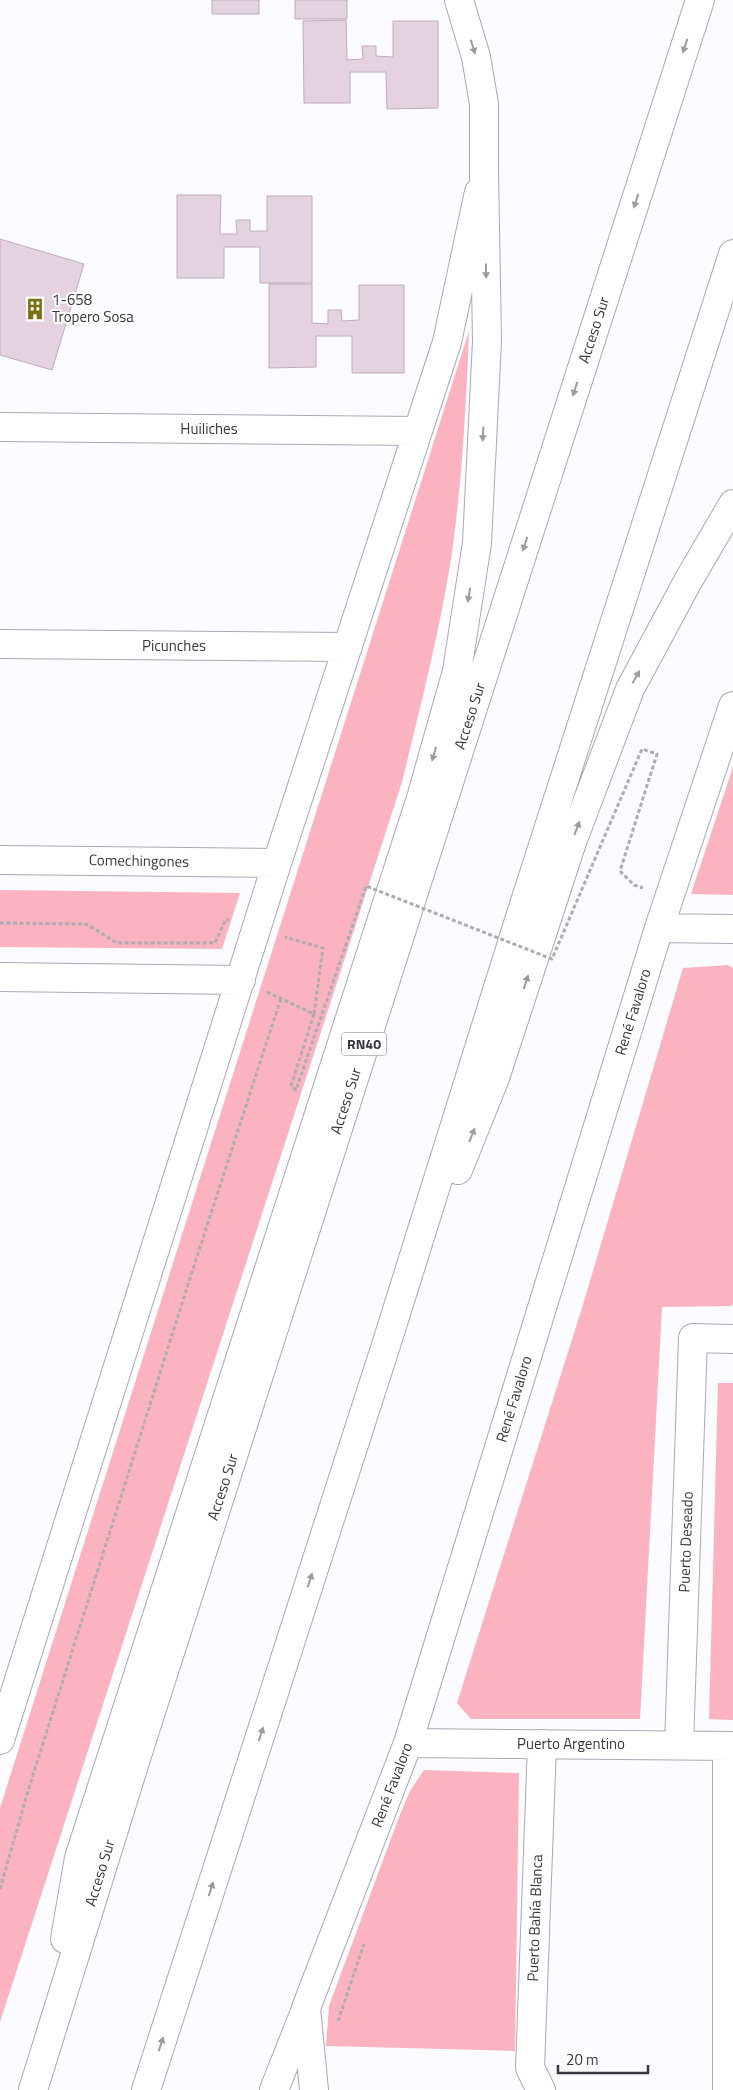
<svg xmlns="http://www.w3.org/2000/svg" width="733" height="2090" viewBox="0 0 733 2090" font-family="'Titillium Web',sans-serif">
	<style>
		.green { fill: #fab3bf }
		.building { fill: #e5d2e0; stroke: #beacb9 }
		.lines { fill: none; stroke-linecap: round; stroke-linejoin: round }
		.minor-casing { stroke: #ada6b8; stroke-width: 30 }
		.major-casing { stroke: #ada6b8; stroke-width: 30 }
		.highway-casing { stroke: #ada6b8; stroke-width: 30 }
		.path { stroke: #aeacb2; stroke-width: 3; stroke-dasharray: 4 2.5; stroke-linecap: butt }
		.minor { stroke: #fff; stroke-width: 28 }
		.major { stroke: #fff; stroke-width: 28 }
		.highway { stroke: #fff; stroke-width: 28 }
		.path-bridge { stroke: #aeacb2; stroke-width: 3; stroke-dasharray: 4 2.5; stroke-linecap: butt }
		.oneway { fill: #9c9b9f }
		.labels { text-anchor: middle; stroke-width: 4; stroke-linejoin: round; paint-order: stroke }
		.shield { fill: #fff; stroke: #757379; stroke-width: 1 }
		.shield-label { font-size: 14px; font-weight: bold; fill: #3a373f }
		.poi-label { font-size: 15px; fill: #3a373f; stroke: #fff; text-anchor: start }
		.street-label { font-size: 15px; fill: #3a373f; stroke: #fff }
	</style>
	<rect width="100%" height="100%" fill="#fcfbff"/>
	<!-- green -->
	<path class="green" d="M469 331C466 407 462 483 451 559 439 634 420 708 402 782L0 2022V1808Z
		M733 767V895L691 894Z
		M0 890 240 893 222 949 0 947Z
		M728 965 733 968V1304L731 1306 662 1307 640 1719H471L457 1703 582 1308 683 968Z
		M718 1383H733V1720L709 1719Z
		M424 1770 519 1773 515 2051 326 2046 329 2006 399 1817 410 1791Z"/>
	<!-- building -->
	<path class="building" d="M212 0H259V14H212Z
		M295 0H347V19H295Z
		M346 20 347 60 363 59 362 46H376V56L393 57V21H438V108L387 109 386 72H350V103H304L303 21Z
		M177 195H221L220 234H237L236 220H250V231H267V196H312V283H260V247H224V278H177Z
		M0 239 84 264 52 370 0 355Z
		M269 284H312V323L328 324V310H341L342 321 359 320V285H404V373H352V336H316V367L269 368Z"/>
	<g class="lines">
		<!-- minor casing -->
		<g class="minor-casing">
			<path id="minor" d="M0 427 418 431
				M0 644 348 647
				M0 860 277 863
				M659 928 733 929
				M0 977 241 980
				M0 1740 277 863 447 342 479 192
				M408 1743 733 1746
				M679 1745 693 1338 733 1339
				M274 2090 304 2014
				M314 2090 306 2008 408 1743 659 928 733 706
				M541 2090 530 2068 542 1744
				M727 2090V1746"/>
		</g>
		<!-- major casing -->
		<g class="major-casing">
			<path id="major" d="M459 0 476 57 484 104V170"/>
		</g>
		<!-- highway casing -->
		<g class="highway-casing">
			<path id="highway" d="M458 1170 495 1078 572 842 630 689 688 581 733 504
				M65 1939 79 1858 421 798 457 671 477 543 487 341 484 170
				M33 2090 139 1749 700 0
				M146 2090 387 1342 522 911 733 254"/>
		</g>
		<!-- path -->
		<path class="path" d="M620 871 634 885 643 888
			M0 923 86 924 117 943H215L226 919 229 920
			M267 992 314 1014 323 948 285 937
			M0 1889 28 1791 191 1275 281 998
			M338 2021 364 1944"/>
		<!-- minor -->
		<use href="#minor" class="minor"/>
		<!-- major -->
		<use href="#major" class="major"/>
		<!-- highway -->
		<use href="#highway" class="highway"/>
		<!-- path-bridge -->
		<path class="path-bridge" d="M314 1014 291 1086 296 1090 366 886 552 959 642 749 657 754 620 871"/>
	</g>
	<!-- one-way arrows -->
	<defs><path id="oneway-solid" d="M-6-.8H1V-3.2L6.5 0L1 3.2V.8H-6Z" transform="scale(1.25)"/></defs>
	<g class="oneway">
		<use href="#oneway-solid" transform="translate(685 46) rotate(108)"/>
		<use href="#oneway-solid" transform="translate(473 47) rotate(73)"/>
		<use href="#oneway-solid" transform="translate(636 201) rotate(108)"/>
		<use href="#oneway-solid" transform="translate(486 271) rotate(89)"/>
		<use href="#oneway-solid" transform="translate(575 389) rotate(108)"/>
		<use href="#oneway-solid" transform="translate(483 434) rotate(93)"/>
		<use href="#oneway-solid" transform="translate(525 544) rotate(108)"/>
		<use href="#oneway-solid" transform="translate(469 595) rotate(99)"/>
		<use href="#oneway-solid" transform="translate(636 677) rotate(-61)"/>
		<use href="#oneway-solid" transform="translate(434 754) rotate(106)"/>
		<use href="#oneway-solid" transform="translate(577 828) rotate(-69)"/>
		<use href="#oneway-solid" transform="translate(526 982) rotate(-72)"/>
		<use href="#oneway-solid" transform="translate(472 1135) rotate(-68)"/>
		<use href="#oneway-solid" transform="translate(310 1580) rotate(-72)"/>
		<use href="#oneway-solid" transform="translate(261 1734) rotate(-72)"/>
		<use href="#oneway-solid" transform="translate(211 1889) rotate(-72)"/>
		<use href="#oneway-solid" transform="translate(161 2044) rotate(-72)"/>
	</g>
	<!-- icons -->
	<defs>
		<g id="building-bare" transform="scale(1.725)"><path d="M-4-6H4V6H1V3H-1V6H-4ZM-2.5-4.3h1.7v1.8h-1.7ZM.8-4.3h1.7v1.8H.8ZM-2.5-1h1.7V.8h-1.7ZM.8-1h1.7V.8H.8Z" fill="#7a7112" stroke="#fff" stroke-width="2.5" paint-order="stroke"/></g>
	</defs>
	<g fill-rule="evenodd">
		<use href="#building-bare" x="35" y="309"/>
	</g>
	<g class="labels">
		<!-- shield labels -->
		<rect class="shield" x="341.5" y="1032.5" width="45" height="23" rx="4"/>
		<g class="shield-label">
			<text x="364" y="1049">RN40</text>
		</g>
		<!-- poi labels -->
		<g class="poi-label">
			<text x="52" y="305">1-658<tspan x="52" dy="17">Tropero Sosa</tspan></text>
		</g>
		<!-- street labels -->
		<g class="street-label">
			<text transform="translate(594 330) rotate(-72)" y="5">Acceso Sur</text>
			<text x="209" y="434">Huiliches</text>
			<text x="174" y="651">Picunches</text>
			<text transform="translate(470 716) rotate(-72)" y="5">Acceso Sur</text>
			<text transform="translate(139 861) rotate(1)" y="5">Comechingones</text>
			<text transform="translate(633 1012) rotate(-73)" y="5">René Favaloro</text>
			<text transform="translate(346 1101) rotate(-72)" y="5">Acceso Sur</text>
			<text transform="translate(514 1399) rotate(-73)" y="5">René Favaloro</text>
			<text transform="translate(223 1487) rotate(-72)" y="5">Acceso Sur</text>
			<text transform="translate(686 1542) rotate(-88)" y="5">Puerto Deseado</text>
			<text x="571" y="1749">Puerto Argentino</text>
			<text transform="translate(392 1785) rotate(-69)" y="5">René Favaloro</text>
			<text transform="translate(100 1873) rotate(-73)" y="5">Acceso Sur</text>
			<text transform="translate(535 1918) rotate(-88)" y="5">Puerto Bahía Blanca</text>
		</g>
	</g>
	<!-- scale -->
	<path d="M558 2065v8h90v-8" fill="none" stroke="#3a373f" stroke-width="2.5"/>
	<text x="566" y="2065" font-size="15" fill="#3a373f" stroke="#ffffff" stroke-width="4" paint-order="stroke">20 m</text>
</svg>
